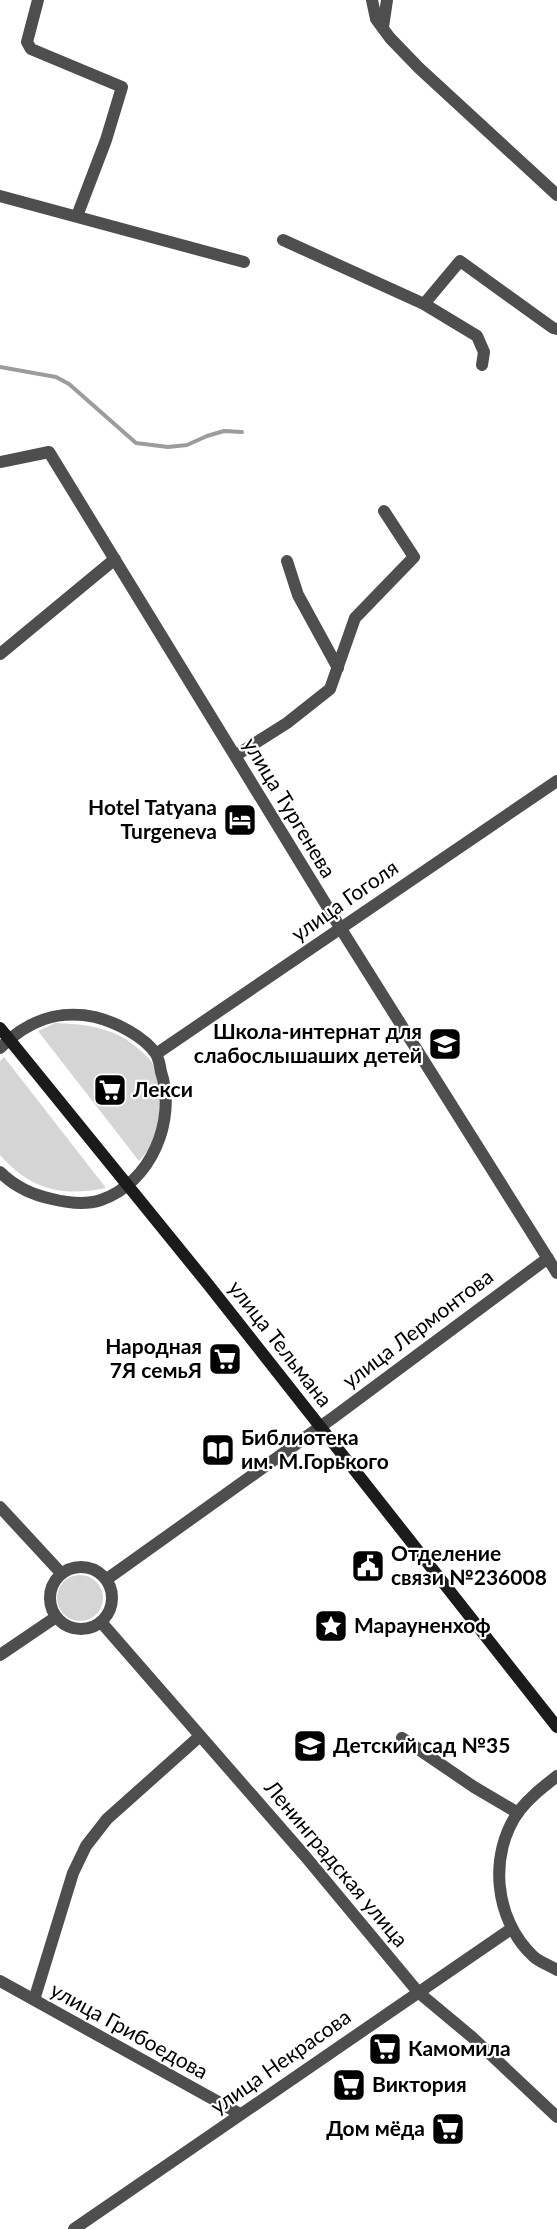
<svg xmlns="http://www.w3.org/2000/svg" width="557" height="2229" viewBox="0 0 557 2229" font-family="Lato,sans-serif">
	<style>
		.green { fill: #d5d5d5 }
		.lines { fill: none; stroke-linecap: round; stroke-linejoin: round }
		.stream { stroke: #9c9c9c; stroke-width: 4 }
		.minor { stroke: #4e4e4e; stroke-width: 12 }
		.tertiary { stroke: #4e4e4e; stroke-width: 12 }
		.secondary { stroke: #1b1b1b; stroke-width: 12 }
		.labels { text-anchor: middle; stroke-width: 4.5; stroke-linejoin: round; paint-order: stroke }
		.poi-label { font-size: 21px; font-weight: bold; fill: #000; stroke: #fff; text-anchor: start }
		.street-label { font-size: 21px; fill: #000; stroke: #fff }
	</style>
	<rect width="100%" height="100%" fill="#fff"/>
	<!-- green -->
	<path class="green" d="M55 1023C87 1024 117 1028 141 1051 144 1054 148 1057 151 1061 158 1072 159 1089 160 1102 163 1123 154 1146 139 1161L38 1031Z
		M4 1057 106 1188C62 1197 31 1190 0 1155V1061Z
		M57 1598a23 23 0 1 1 46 0a23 23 0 1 1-46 0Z"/>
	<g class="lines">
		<!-- stream -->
		<path class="stream" d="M0 367 56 377 69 384 136 443 168 447 187 445 207 436 224 431 242 432"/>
		<!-- minor -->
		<path class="minor" d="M38 0 27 42 31 49 122 87 106 140 77 216
			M0 196 244 262
			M283 240 424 304 460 261 553 328 557 329
			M424 304 477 336 484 352 482 365
			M0 462 49 452 341 929 557 1273
			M287 561 298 595 338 668
			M0 654 115 559
			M235 756 287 723 330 689 355 618 414 557 384 511
			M0 1507 61 1573
			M50 1598a31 31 0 1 1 62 0a31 31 0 1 1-62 0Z
			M107 1579 334 1417 548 1258
			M101 1622 305 1856 418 1992 472 2037 557 2117
			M0 1655 56 1617
			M402 1738 474 1787 518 1813
			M0 1981 240 2114
			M34 2000 73 1873 86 1846 107 1819 200 1736"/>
		<!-- tertiary -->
		<path class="tertiary" d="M372 0 376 19 390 38 419 68 557 195
			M383 27 387 0
			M0 1048C27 1021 57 1009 95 1017 115 1022 144 1036 156 1054 159 1059 160 1066 161 1072 177 1120 151 1183 101 1200 86 1205 68 1203 52 1199 33 1195 14 1186 0 1172
			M156 1054 557 781
			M557 1776C543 1787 530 1797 519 1811 488 1854 494 1919 533 1956 539 1962 549 1965 557 1970
			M74 2229 511 1929"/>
		<!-- secondary -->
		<path class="secondary" d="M0 1028 207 1283 557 1727"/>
	</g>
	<!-- icons -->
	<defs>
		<g id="hotel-square" transform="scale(1.725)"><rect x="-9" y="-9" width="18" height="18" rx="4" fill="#000" stroke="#fff"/><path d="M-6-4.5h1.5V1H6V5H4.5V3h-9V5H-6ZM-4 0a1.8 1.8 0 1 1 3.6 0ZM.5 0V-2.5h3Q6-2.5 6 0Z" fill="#fff"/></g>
		<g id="school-square" transform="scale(1.725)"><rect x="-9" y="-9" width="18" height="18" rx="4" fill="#000" stroke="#fff"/><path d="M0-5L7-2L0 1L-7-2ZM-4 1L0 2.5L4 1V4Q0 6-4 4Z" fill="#fff"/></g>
		<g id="supermarket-square" transform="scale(1.725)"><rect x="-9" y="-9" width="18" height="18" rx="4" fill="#000" stroke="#fff"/><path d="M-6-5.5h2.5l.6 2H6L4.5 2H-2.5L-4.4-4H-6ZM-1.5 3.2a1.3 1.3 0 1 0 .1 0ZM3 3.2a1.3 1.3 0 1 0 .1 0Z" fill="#fff"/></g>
		<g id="library-square" transform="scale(1.725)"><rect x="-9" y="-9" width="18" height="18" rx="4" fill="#000" stroke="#fff"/><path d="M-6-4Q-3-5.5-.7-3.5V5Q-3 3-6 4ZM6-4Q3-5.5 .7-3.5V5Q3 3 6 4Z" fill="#fff"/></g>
		<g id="civic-square" transform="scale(1.725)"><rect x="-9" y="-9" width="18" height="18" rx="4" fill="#000" stroke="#fff"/><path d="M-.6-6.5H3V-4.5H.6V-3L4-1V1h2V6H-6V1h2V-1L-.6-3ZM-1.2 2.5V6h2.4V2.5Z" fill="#fff"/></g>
		<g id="sight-square" transform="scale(1.725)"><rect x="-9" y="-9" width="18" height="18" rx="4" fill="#000" stroke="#fff"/><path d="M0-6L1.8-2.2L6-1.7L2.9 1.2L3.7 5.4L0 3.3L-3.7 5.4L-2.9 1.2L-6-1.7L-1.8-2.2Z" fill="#fff"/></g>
	</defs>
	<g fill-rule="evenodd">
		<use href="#hotel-square" x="240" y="820"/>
		<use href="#school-square" x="445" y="1044"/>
		<use href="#supermarket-square" x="110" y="1090"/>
		<use href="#supermarket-square" x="225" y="1359"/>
		<use href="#library-square" x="218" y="1450"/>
		<use href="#civic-square" x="368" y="1566"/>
		<use href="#sight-square" x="331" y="1626"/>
		<use href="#school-square" x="310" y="1746"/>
		<use href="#supermarket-square" x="385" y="2049"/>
		<use href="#supermarket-square" x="349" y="2085"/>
		<use href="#supermarket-square" x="448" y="2129"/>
	</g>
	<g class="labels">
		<!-- poi labels -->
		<g class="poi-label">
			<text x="217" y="815" text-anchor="end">Hotel Tatyana<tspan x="217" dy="24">Turgeneva</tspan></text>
			<text x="422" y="1039" text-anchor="end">Школа-интернат для<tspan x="422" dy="24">слабослышаших детей</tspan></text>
			<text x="133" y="1097">Лекси</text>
			<text x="202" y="1354" text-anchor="end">Народная<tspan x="202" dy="24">7Я семьЯ</tspan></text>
			<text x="241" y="1445">Библиотека<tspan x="241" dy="24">им. М.Горького</tspan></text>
			<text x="391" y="1561">Отделение<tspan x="391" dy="24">связи №236008</tspan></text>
			<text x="354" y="1633">Марауненхоф</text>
			<text x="333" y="1753">Детский сад №35</text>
			<text x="408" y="2056">Камомила</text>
			<text x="372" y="2092">Виктория</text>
			<text x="425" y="2136" text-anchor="end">Дом мёда</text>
		</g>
		<!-- street labels -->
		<g class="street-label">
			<text transform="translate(289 808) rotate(59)" y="7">улица Тургенева</text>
			<text transform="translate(345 901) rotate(-35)" y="7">улица Гоголя</text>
			<text transform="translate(418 1329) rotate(-37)" y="7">улица Лермонтова</text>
			<text transform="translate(280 1344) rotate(52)" y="7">улица Тельмана</text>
			<text transform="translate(336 1864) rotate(50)" y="7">Ленинградская улица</text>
			<text transform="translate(129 2031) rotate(29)" y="7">улица Грибоедова</text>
			<text transform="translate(281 2062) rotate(-35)" y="7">улица Некрасова</text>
		</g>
	</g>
</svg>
